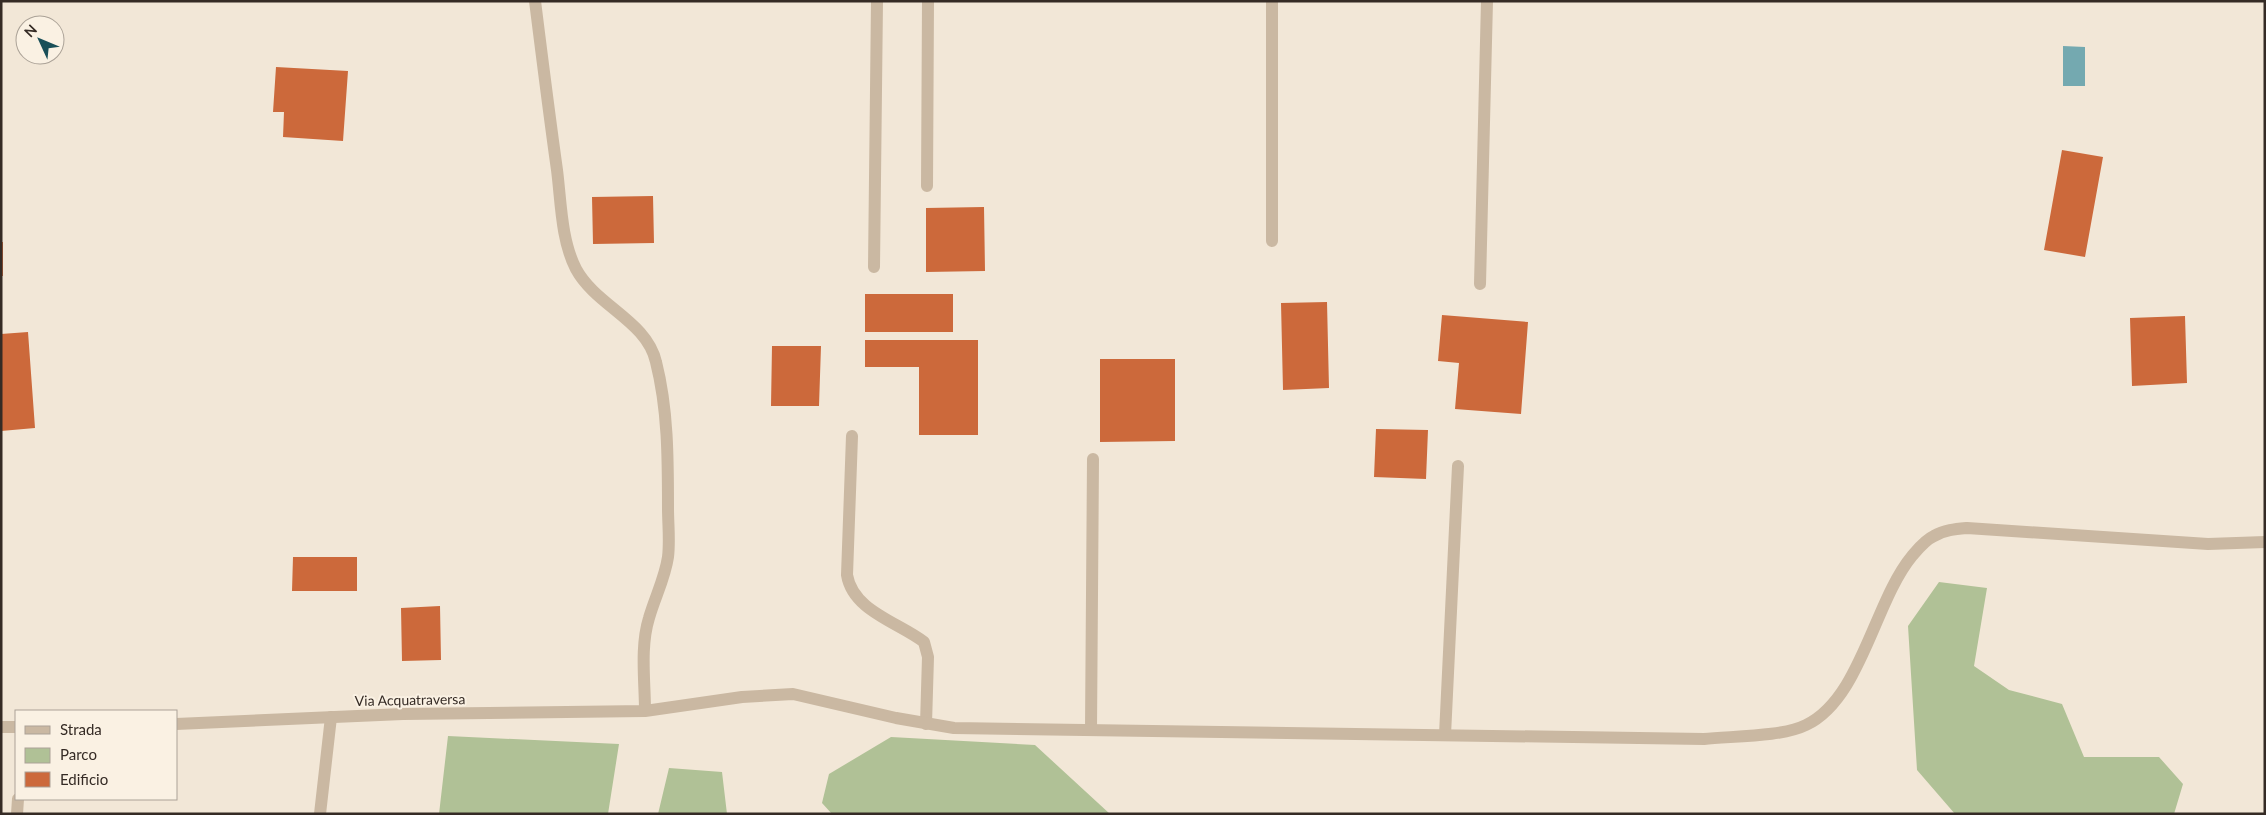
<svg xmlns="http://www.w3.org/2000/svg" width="2266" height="815" viewBox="0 0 2266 815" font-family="Lato,sans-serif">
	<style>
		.green { fill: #b0c196 }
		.water { fill: #74a9b0 }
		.building { fill: #cc693b }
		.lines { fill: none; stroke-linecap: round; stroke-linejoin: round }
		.service { stroke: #cab8a2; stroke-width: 12 }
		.minor { stroke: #cab8a2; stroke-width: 12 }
		.labels { text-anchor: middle; stroke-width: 4; stroke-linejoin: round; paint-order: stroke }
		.street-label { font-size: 14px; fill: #352b25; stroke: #faf1e3 }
	</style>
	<rect width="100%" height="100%" fill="#f2e7d7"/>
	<!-- green -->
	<path class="green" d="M1939 582 1987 588 1974 666 2009 690 2062 704 2084 757H2159L2183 784 2174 814H1955L1917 770 1908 626Z
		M448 736 619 744 608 814H439Z
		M891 737 1035 745 1110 814H832L822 803 829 774Z
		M669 768 722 772 727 814H658Z"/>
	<!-- water -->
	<path class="water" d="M2063 46 2085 47V86H2063Z"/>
	<!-- building -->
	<path class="building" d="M276 67 348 71 343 141 283 137 284 112H273Z
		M2062 150 2103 157 2085 257 2044 250Z
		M653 196 654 243 593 244 592 197Z
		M984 207 985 271 926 272V208Z
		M1 242H3V276H1Z
		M865 294H953V332H865Z
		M1327 302 1329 388 1283 390 1281 303Z
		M1442 315 1528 322 1521 414 1455 409 1459 363 1438 361Z
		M2185 316 2187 383 2132 386 2130 318Z
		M28 332 35 428 1 431V334Z
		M865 340H978V435H919V367H865Z
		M772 346H821L819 406H771Z
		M1100 359H1175V441L1100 442Z
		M1376 429 1428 430 1426 479 1374 477Z
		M293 557H357V591H292Z
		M440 606 441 660 402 661 401 608Z"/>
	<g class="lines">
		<!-- service -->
		<path class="service" d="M927 186 928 1
			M1272 241V1
			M874 267 877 1
			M1480 284 1487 1
			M852 436 847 575C853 611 898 622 924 642L928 657 926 724
			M1091 729 1093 459
			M1445 735 1458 466
			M17 814 18 799
			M320 814 331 717"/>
		<!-- minor -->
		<path class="minor" d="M535 1C542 57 549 113 557 170 561 201 561 240 576 269 596 306 647 321 656 362 668 409 668 459 668 508 668 524 670 541 668 557 665 578 655 597 649 618 640 647 645 681 645 711L742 697 793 694 896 718 954 728 1704 739C1732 736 1782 737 1806 725 1861 699 1874 602 1912 556 1918 549 1925 540 1934 536 1944 530 1956 529 1967 528L2208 544 2265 542
			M176 724 403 714 645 711
			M1 727H16"/>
	</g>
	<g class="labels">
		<!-- street labels -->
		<g class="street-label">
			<text transform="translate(410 700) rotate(-1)" y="5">Via Acquatraversa</text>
		</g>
	</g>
	<!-- border -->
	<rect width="2266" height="815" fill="none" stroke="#352b25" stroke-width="5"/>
	<!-- legend -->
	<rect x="15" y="710" width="162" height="90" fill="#faf1e3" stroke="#aba297"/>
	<rect x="25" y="726" width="25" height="8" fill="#cab8a2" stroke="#aba297"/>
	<text x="60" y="735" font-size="15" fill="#352b25">Strada</text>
	<rect x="25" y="748" width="25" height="15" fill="#b0c196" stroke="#aba297"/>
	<text x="60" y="760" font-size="15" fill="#352b25">Parco</text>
	<rect x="25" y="772" width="25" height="15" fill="#cc693b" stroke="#aba297"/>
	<text x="60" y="785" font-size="15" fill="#352b25">Edificio</text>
	<!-- north arrow -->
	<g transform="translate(40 40) rotate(314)"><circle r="24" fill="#faf1e3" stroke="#aba297"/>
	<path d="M0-4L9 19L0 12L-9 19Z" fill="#194f58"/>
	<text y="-8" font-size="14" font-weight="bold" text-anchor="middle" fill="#352b25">N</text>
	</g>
</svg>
